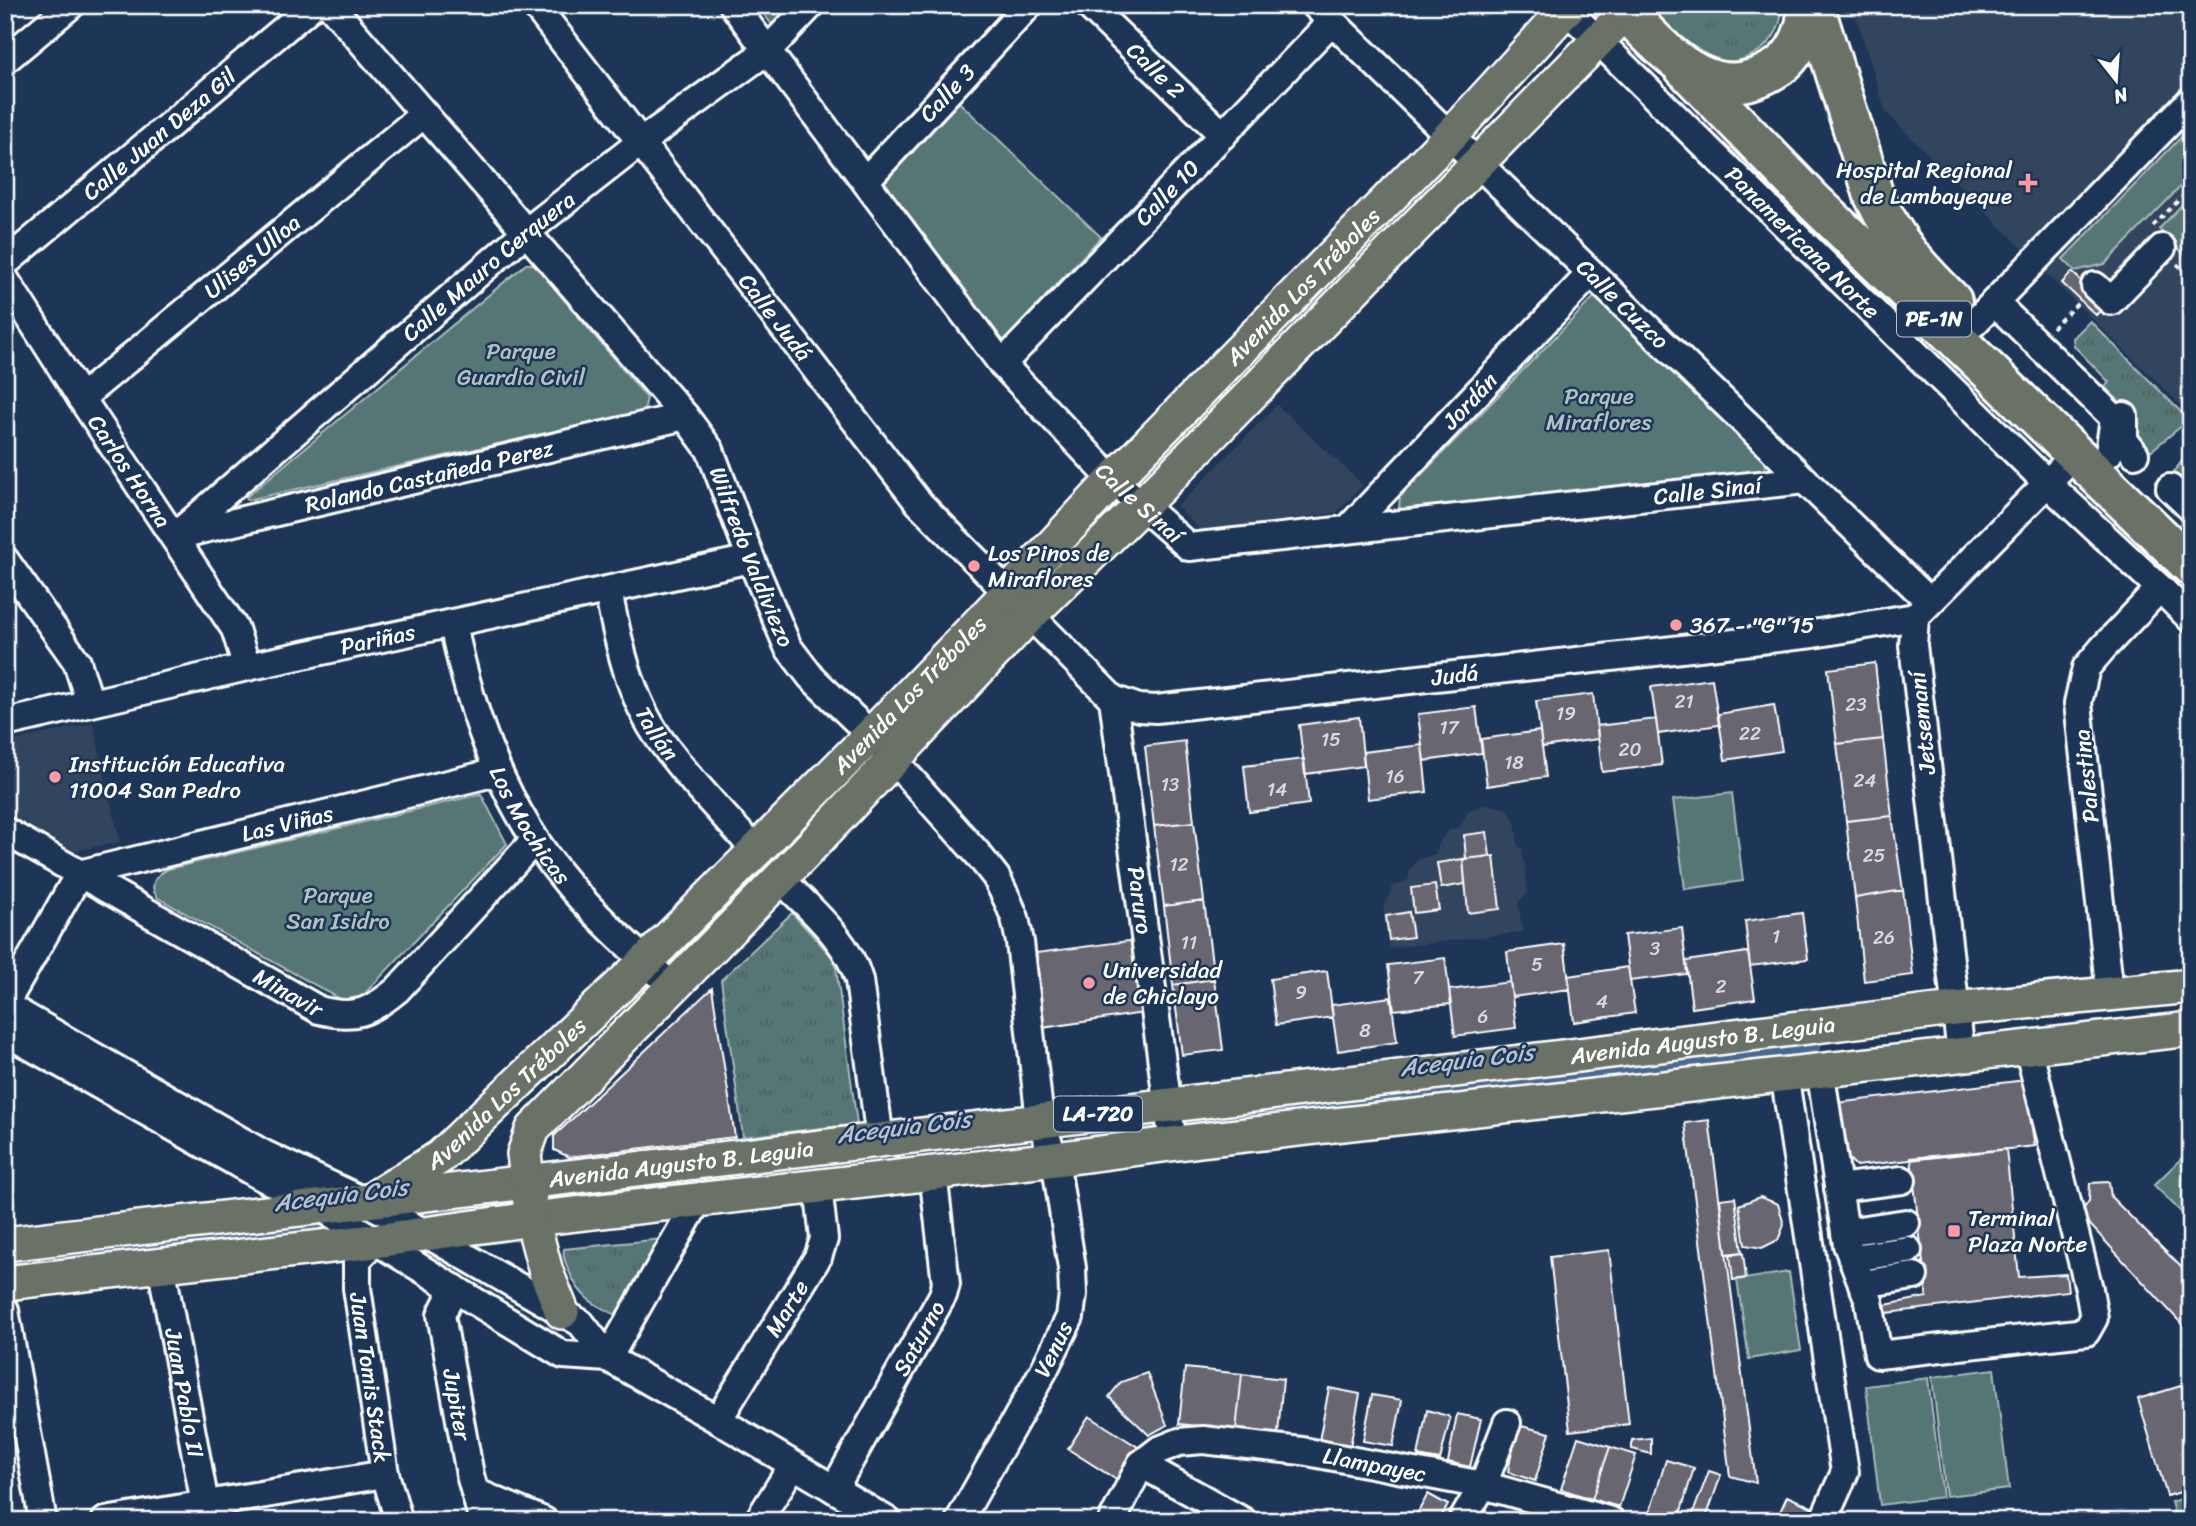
<svg xmlns="http://www.w3.org/2000/svg" width="2196" height="1526" viewBox="0 0 2196 1526" font-family="Sriracha,sans-serif">
	<style>
		.built { fill: #33445f }
		.grass { fill: url(#grass-tufts); stroke: #aababa; stroke-width: 2 }
		.park { fill: #567674; stroke: #aababa; stroke-width: 2 }
		.lines { fill: none; stroke-linecap: round; stroke-linejoin: round }
		.canal { stroke: #48678d; stroke-width: 21 }
		.building { fill: #676671; stroke: #fff; stroke-width: 2 }
		.minor-casing { stroke: #fff; stroke-width: 32 }
		.major-casing { stroke: #fff; stroke-width: 38 }
		.highway-casing { stroke: #fff; stroke-width: 44 }
		.path { stroke: #fff; stroke-width: 3.5; stroke-dasharray: 5 5; stroke-linecap: butt }
		.minor { stroke: #1d3557; stroke-width: 26 }
		.major { stroke: #6a7166; stroke-width: 33 }
		.highway { stroke: #6a7166; stroke-width: 38 }
		.poi-dot { fill: #ff9aa2; stroke: #1d3557; stroke-width: 2.5 }
		.labels { text-anchor: middle; stroke-width: 5; stroke-linejoin: round; paint-order: stroke }
		.number-label { font-size: 19px; fill: #d9d9dc }
		.shield { fill: #1d3557; stroke: #bbc2cd; stroke-width: 2 }
		.shield-label { font-size: 21px; font-weight: bold; fill: #fff }
		.street-label { font-size: 23px; fill: #fff; stroke: #1d3557 }
		.poi-label { font-size: 23px; fill: #fff; stroke: #1d3557; text-anchor: start }
		.park-label { font-size: 23px; fill: #b3c1c0; stroke: #1d3557 }
		.water-label { font-size: 24px; font-style: italic; fill: #b6c2d1; stroke: #1d3557 }
	</style>
	<defs>
		<pattern id="grass-tufts" width="24" height="20" patternUnits="userSpaceOnUse" patternTransform="scale(1.75)"><rect width="24" height="20" fill="#567674"/><path d="M3 7l-1-3M5 7V3M7 7l1-3M15 17l-1-3M17 17v-4M19 17l1-3" fill="none" stroke="#505f5e"/></pattern>
	</defs>
	<rect width="100%" height="100%" fill="#1d3557"/>
	<filter id="ink" filterUnits="userSpaceOnUse"><feTurbulence type="fractalNoise" baseFrequency=".0143" numOctaves="2"/><feDisplacementMap in="SourceGraphic" scale="14" xChannelSelector="R" yChannelSelector="G"/><feConvolveMatrix kernelMatrix="1 2 1 2 8 2 1 2 1" color-interpolation-filters="sRGB"/></filter>
	<g filter="url(#ink)">
		<!-- built -->
		<path class="built" d="M1853 5H2191V90L2029 255 1885 111Z
			M2191 119V415L2042 270Z
			M1277 405 1363 485 1336 513 1201 531 1177 507Z
			M93 723 120 842 74 851 5 811V743Z
			M1486 804 1504 808 1509 811 1515 821 1518 846 1522 848 1528 893 1518 902 1523 932 1389 948 1383 910 1392 887 1408 880 1410 869 1419 859 1435 854 1441 840 1449 830 1460 827 1468 811Z"/>
		<!-- grass -->
		<path class="grass" d="M1648 5H1783C1781 24 1776 40 1759 51 1711 83 1679 37 1648 5Z
			M2090 321 2189 420 2152 450 2143 452 2127 409 2105 387 2109 382 2074 346 2073 338Z
			M2191 449V499L2172 481V474Z
			M792 913 835 960 857 1124 743 1137 721 980Z
			M663 1239 618 1316C593 1304 580 1298 569 1271 566 1263 562 1257 564 1249Z
			M2191 1496V1521H2176L2171 1502Z"/>
		<!-- park -->
		<path class="park" d="M757 5H802L776 30Z
			M959 102 1101 237 1003 342 882 179Z
			M2191 127V176L2105 264 2075 271 2063 259Z
			M2191 195V251L2186 256 2159 229Z
			M526 264H534L647 398 644 411 248 500 246 497Z
			M1596 295H1603L1762 458 1766 466 1762 473 1406 512 1399 507 1400 497Z
			M1732 793 1743 881 1685 889 1673 800Z
			M481 794 507 844 353 1006 158 898C148 886 155 875 168 869Z
			M2186 1154 2191 1159V1222L2154 1185Z
			M1789 1272 1801 1350 1749 1359 1737 1280Z
			M1994 1369 2009 1489 1946 1496 1932 1377Z
			M1928 1378 1943 1497 1880 1505 1866 1386Z"/>
		<g class="lines">
			<!-- canal -->
			<path class="canal" d="M1102 1130 1810 1046
				M5 1261 460 1210 663 1182"/>
		</g>
		<!-- building -->
		<path class="building" d="M2072 272 2106 305 2096 315 2062 283Z
			M1875 663 1883 739 1837 744 1828 669Z
			M1712 679 1719 725 1658 734 1651 687Z
			M1593 694 1598 739 1542 747 1536 701Z
			M1774 705 1782 751 1725 760 1718 714Z
			M1476 707 1482 753 1424 761 1418 714Z
			M1359 717 1364 766 1305 774 1299 725Z
			M1656 719 1662 765 1602 772 1597 726Z
			M1540 731 1546 777 1487 786 1481 739Z
			M1883 739 1892 816 1846 821 1837 744Z
			M1185 741 1194 822 1154 826 1145 746Z
			M1422 745 1427 792 1368 799 1363 752Z
			M1304 759 1309 804 1249 812 1244 766Z
			M1892 816 1903 890 1855 898 1846 821Z
			M1194 822 1204 901 1164 906 1154 826Z
			M1487 832 1490 856 1466 859 1464 835Z
			M1494 856 1500 909 1468 913 1463 859Z
			M1463 859 1465 884 1441 888 1437 863Z
			M1435 885 1439 910 1414 913 1411 888Z
			M1903 890 1913 975 1864 981 1855 898Z
			M1204 901 1214 979 1173 985 1164 906Z
			M1409 912 1413 937 1389 940 1386 916Z
			M1802 913 1808 959 1750 966 1745 921Z
			M1682 928 1687 974 1630 981 1624 935Z
			M1136 940 1144 1013 1042 1028 1036 953Z
			M1564 944 1570 989 1512 997 1507 952Z
			M1748 952 1755 999 1692 1008 1686 961Z
			M1445 958 1451 1004 1394 1010 1388 965Z
			M1628 967 1635 1013 1574 1022 1568 976Z
			M1327 971 1333 1017 1276 1025 1270 979Z
			M1214 979 1223 1050 1182 1055 1173 985Z
			M1510 982 1516 1028 1455 1036 1449 990Z
			M712 988 735 1137 569 1157 554 1150V1136Z
			M1391 997 1397 1042 1338 1051 1331 1005Z
			M2042 1078 2025 1089 2035 1146 1856 1166 1845 1155 1836 1103Z
			M1709 1120 1756 1483 1730 1476 1685 1123Z
			M2006 1149 2019 1277 2066 1274 2068 1291 1887 1313 1885 1305 1927 1297 1911 1158Z
			M2109 1182 2111 1197 2191 1277V1334L2080 1214 2089 1201 2090 1183Z
			M1735 1197 1742 1252 1726 1254 1720 1199Z
			M1760 1197 1778 1204 1784 1225 1778 1240 1762 1248 1745 1245 1739 1205Z
			M1609 1250 1629 1424 1570 1431 1550 1257Z
			M1743 1253 1746 1278 1733 1280 1730 1255Z
			M1185 1368 1242 1374 1236 1430 1179 1424Z
			M1147 1373 1167 1425 1149 1435 1109 1397 1121 1382Z
			M1242 1374 1283 1379 1278 1434 1236 1430Z
			M2184 1385 2191 1409V1489L2167 1496 2138 1399Z
			M1329 1388 1360 1394 1350 1447 1319 1441Z
			M1372 1395 1402 1400 1393 1446 1363 1441Z
			M1427 1410 1448 1416 1450 1419 1440 1460 1418 1456Z
			M1457 1414 1481 1419 1470 1467 1448 1462Z
			M1089 1416 1138 1447 1117 1480 1068 1449Z
			M1517 1425 1550 1433 1535 1481 1508 1472Z
			M1578 1437 1610 1447 1592 1499 1561 1489Z
			M1651 1438V1454L1632 1449V1440Z
			M1610 1447 1636 1455 1619 1507 1592 1499Z
			M1666 1460 1694 1468 1678 1521 1649 1515Z
			M1709 1471 1721 1475 1705 1521H1690Z
			M1428 1494 1448 1505 1439 1521H1413Z
			M1787 1496 1816 1509 1811 1521H1776Z"/>
		<g class="lines">
			<!-- minor casing -->
			<g class="minor-casing">
				<g id="minor">
					<path id="s1" d="M330 5 685 416 710 450 751 559 788 647 811 677 871 735 977 853 996 877 1007 899 1015 918 1020 942 1040 1121 1055 1159 1072 1268 1073 1294 1070 1317 1044 1370 959 1521"/>
					<path id="s2" d="M535 5 918 502 1113 699 1139 708 1156 709 1813 634 1915 617"/>
					<path id="s3" d="M733 5 1002 364 1113 480 1189 547 1805 480"/>
					<path id="s4" d="M1088 5 1223 135"/>
					<path id="s5" d="M1315 5 1929 601"/>
					<path id="s6" d="M1562 5 2047 483 2160 588 2191 619"/>
					<path d="M5 60 71 5"/>
					<path id="s7" d="M866 180 1029 5"/>
					<path id="s8" d="M5 263 313 5"/>
					<path id="s9" d="M5 279 81 398 235 629 247 667"/>
					<path d="M2095 286 2111 301 2162 248"/>
					<path d="M1994 302 2114 418 2109 453"/>
					<path d="M1974 323 2191 100"/>
					<path id="s10" d="M1002 364 1332 21"/>
					<path id="s11" d="M81 398 424 114"/>
					<path d="M2124 416V440L2135 454"/>
					<path d="M2170 488 2191 508"/>
					<path id="s12" d="M1348 529 1591 273"/>
					<path id="s13" d="M179 535 685 416"/>
					<path id="s14" d="M174 537 526 232 641 142 768 50 811 5"/>
					<path d="M5 560 77 662 90 703"/>
					<path id="s15" d="M608 591C618 641 630 699 661 741 689 780 724 815 756 851"/>
					<path id="s16" d="M453 624C472 719 505 810 569 885 600 922 638 953 672 987"/>
					<path id="s17" d="M1113 699 1173 1144"/>
					<path id="s18" d="M5 723 247 667 751 559"/>
					<path id="s19" d="M5 831 319 1010C354 1019 369 1013 397 990L535 840"/>
					<path d="M780 878C809 909 847 938 859 980L880 1140"/>
					<path d="M2110 994 2078 703 2086 668 2103 648 2160 588"/>
					<path id="s20" d="M5 1004 79 874 497 772"/>
					<path d="M5 1005 264 1154 366 1202 425 1233 581 1323 608 1358 718 1420 888 1521"/>
					<path d="M5 1032 258 1175 322 1208 563 1355 608 1358"/>
					<path d="M1961 1054 1913 645 1915 617 2075 455"/>
					<path d="M1820 1069 1847 1245 1869 1301 1878 1355 2086 1332 2094 1318 2089 1289 2028 1047"/>
					<path d="M1784 1073 1845 1472 1823 1521"/>
					<path d="M1838 1188 1902 1180"/>
					<path d="M1845 1232 1906 1223"/>
					<path id="s21" d="M375 1241 357 1260V1288L385 1474 399 1521"/>
					<path d="M1852 1258 1908 1250"/>
					<path id="s22" d="M161 1264 208 1521"/>
					<path d="M1862 1284 1914 1276"/>
					<path id="s23" d="M454 1288 441 1315 470 1475 483 1521"/>
					<path d="M5 1310 43 1521"/>
					<path d="M608 1358 698 1200"/>
					<path id="s24" d="M718 1420 818 1257 824 1239 818 1186"/>
					<path d="M1141 1464 1243 1521"/>
					<path id="s25" d="M834 1489 943 1295 946 1284 933 1173"/>
					<path d="M475 1492 544 1521"/>
					<path d="M105 1521 385 1474"/>
					<path d="M758 1521 793 1465"/>
					<path id="s26" d="M1112 1521 1141 1464 1159 1450 1179 1442 1203 1440 1302 1451 1483 1485 1611 1521"/>
					<path d="M1462 1521 1483 1485 1507 1423"/>
				</g>
			</g>
			<!-- major casing -->
			<g class="major-casing">
				<g id="major">
					<path id="s27" d="M377 1196 440 1157 646 961 871 735 1008 593 1113 480 1451 135 1570 5"/>
					<path id="s28" d="M5 1244 1040 1121 1954 1009 2191 986"/>
					<path d="M5 1283 375 1241 532 1219 1055 1159 1201 1140 2191 1029"/>
					<path d="M562 1312 546 1272 532 1219 524 1154 533 1129 800 858 1031 614 1161 486 1626 12"/>
				</g>
			</g>
			<!-- highway casing -->
			<g class="highway-casing">
				<path id="highway" d="M1619 5C1663 48 1708 110 1775 69 1796 57 1808 29 1807 5
					M1814 5 1874 196C1896 243 1916 265 1952 301
					M1683 67 1813 201 2191 566"/>
			</g>
			<!-- path -->
			<path class="path" d="M1668 14 1676 5
				M2153 226 2191 188
				M2177 264 2191 277
				M2184 270 2191 263
				M2052 328 2079 302"/>
			<!-- minor -->
			<use href="#minor" class="minor"/>
			<!-- major -->
			<use href="#major" class="major"/>
			<!-- highway -->
			<use href="#highway" class="highway"/>
		</g>
	</g>
	<!-- markers -->
	<g class="poi-dot">
		<path d="M2024.5 172.5h7v7h7v7h-7v7h-7v-7h-7v-7h7z"/>
		<circle cx="974" cy="566" r="7"/>
		<circle cx="1676" cy="625" r="7"/>
		<circle cx="55" cy="777" r="7"/>
		<circle cx="1089" cy="983" r="7"/>
		<rect x="1947" y="1224" width="14" height="14" rx="3.5"/>
	</g>
	<g class="labels">
		<!-- number labels -->
		<g class="number-label">
			<text x="1684" y="708">21</text>
			<text x="1856" y="711">23</text>
			<text x="1566" y="720">19</text>
			<text x="1449" y="734">17</text>
			<text x="1750" y="740">22</text>
			<text x="1331" y="746">15</text>
			<text x="1630" y="756">20</text>
			<text x="1514" y="769">18</text>
			<text x="1395" y="783">16</text>
			<text x="1865" y="787">24</text>
			<text x="1170" y="791">13</text>
			<text x="1277" y="796">14</text>
			<text x="1874" y="862">25</text>
			<text x="1179" y="871">12</text>
			<text x="1776" y="943">1</text>
			<text x="1884" y="944">26</text>
			<text x="1189" y="949">11</text>
			<text x="1655" y="955">3</text>
			<text x="1537" y="971">5</text>
			<text x="1418" y="984">7</text>
			<text x="1721" y="993">2</text>
			<text x="1301" y="999">9</text>
			<text x="1602" y="1008">4</text>
			<text x="1483" y="1023">6</text>
			<text x="1365" y="1037">8</text>
		</g>
		<!-- shield labels -->
		<g class="shield">
			<rect x="1897" y="301.5" width="74" height="35" rx="5"/>
			<rect x="1054" y="1096.5" width="88" height="35" rx="5"/>
		</g>
		<g class="shield-label">
			<text x="1934" y="326">PE-1N</text>
			<text x="1098" y="1121">LA-720</text>
		</g>
		<!-- street labels -->
		<g class="street-label">
			<text dy="8" stroke="none"><textPath href="#s4" startOffset="94">Calle 2</textPath></text>
			<text dy="8" stroke="none"><textPath href="#s7" startOffset="119">Calle 3</textPath></text>
			<text dy="8" stroke="none"><textPath href="#s8" startOffset="201">Calle Juan Deza Gil</textPath></text>
			<text dy="8" stroke="none"><textPath href="#s10" startOffset="238">Calle 10</textPath></text>
			<text dy="8" stroke="none"><textPath href="#s6" startOffset="338">Panamericana Norte</textPath></text>
			<text dy="8" stroke="none"><textPath href="#s11" startOffset="222">Ulises Ulloa</textPath></text>
			<text dy="8" stroke="none"><textPath href="#s14" startOffset="415">Calle Mauro Cerquera</textPath></text>
			<text dy="8" stroke="none"><textPath href="#s27" startOffset="1300">Avenida Los Tréboles</textPath></text>
			<text dy="8" stroke="none"><textPath href="#s5" startOffset="429">Calle Cuzco</textPath></text>
			<text dy="8" stroke="none"><textPath href="#s2" startOffset="394">Calle Judá</textPath></text>
			<text dy="8" stroke="none"><textPath href="#s12" startOffset="177">Jordán</textPath></text>
			<text dy="8" stroke="none"><textPath href="#s9" startOffset="229">Carlos Horna</textPath></text>
			<text dy="8" stroke="none"><textPath href="#s13" startOffset="257">Rolando Castañeda Perez</textPath></text>
			<text dy="8" stroke="none"><textPath href="#s3" startOffset="1232">Calle Sinaí</textPath></text>
			<text dy="8" stroke="none"><textPath href="#s3" startOffset="644">Calle Sinaí</textPath></text>
			<text dy="8" stroke="none"><textPath href="#s1" startOffset="700">Wilfredo Valdiviezo</textPath></text>
			<text dy="8" stroke="none"><textPath href="#s18" startOffset="382">Pariñas</textPath></text>
			<text dy="8" stroke="none"><textPath href="#s2" startOffset="1250">Judá</textPath></text>
			<text dy="8" stroke="none"><textPath href="#s27" startOffset="733">Avenida Los Tréboles</textPath></text>
			<text transform="translate(1922 723) rotate(-96)" y="8">Jetsemaní</text>
			<text dy="8" stroke="none"><textPath href="#s15" startOffset="152">Tallán</textPath></text>
			<text transform="translate(2086 776) rotate(-96)" y="8">Palestina</text>
			<text dy="8" stroke="none"><textPath href="#s20" startOffset="364">Las Viñas</textPath></text>
			<text dy="8" stroke="none"><textPath href="#s16" startOffset="217">Los Mochicas</textPath></text>
			<text dy="8" stroke="none"><textPath href="#s17" startOffset="203">Paruro</textPath></text>
			<text dy="8" stroke="none"><textPath href="#s19" startOffset="326">Minavir</textPath></text>
			<text dy="8" stroke="none"><textPath href="#s28" startOffset="1710">Avenida Augusto B. Leguia</textPath></text>
			<text dy="8" stroke="none"><textPath href="#s27" startOffset="166">Avenida Los Tréboles</textPath></text>
			<text dy="8" stroke="none"><textPath href="#s28" startOffset="681">Avenida Augusto B. Leguia</textPath></text>
			<text dy="8" stroke="none"><textPath href="#s24" startOffset="131">Marte</textPath></text>
			<text dy="8" stroke="none"><textPath href="#s25" startOffset="173">Saturno</textPath></text>
			<text transform="translate(1053 1349) rotate(-64)" y="8">Venus</text>
			<text dy="8" stroke="none"><textPath href="#s21" startOffset="145">Juan Tomis Stack</textPath></text>
			<text dy="8" stroke="none"><textPath href="#s22" startOffset="131">Juan Pablo II</textPath></text>
			<text dy="8" stroke="none"><textPath href="#s23" startOffset="121">Jupiter</textPath></text>
			<text dy="8" stroke="none"><textPath href="#s26" startOffset="306">Llampayec</textPath></text>
		</g>
		<!-- poi labels -->
		<g class="poi-label">
			<text x="2012" y="178" text-anchor="end">Hospital Regional<tspan x="2012" dy="26">de Lambayeque</tspan></text>
			<text x="988" y="561">Los Pinos de<tspan x="988" dy="26">Miraflores</tspan></text>
			<text x="1690" y="633">367 - "G" 15</text>
			<text x="69" y="772">Institución Educativa<tspan x="69" dy="26">11004 San Pedro</tspan></text>
			<text x="1103" y="978">Universidad<tspan x="1103" dy="26">de Chiclayo</tspan></text>
			<text x="1968" y="1226">Terminal<tspan x="1968" dy="26">Plaza Norte</tspan></text>
		</g>
		<!-- park labels -->
		<g class="park-label">
			<text x="521" y="359">Parque<tspan x="521" dy="26">Guardia Civil</tspan></text>
			<text x="1599" y="404">Parque<tspan x="1599" dy="26">Miraflores</tspan></text>
			<text x="338" y="903">Parque<tspan x="338" dy="26">San Isidro</tspan></text>
		</g>
		<!-- water labels -->
		<g class="water-label">
			<text transform="translate(1467 1060) rotate(-7)" y="8">Acequia Cois</text>
			<text transform="translate(904 1127) rotate(-7)" y="8">Acequia Cois</text>
			<text transform="translate(341 1195) rotate(-7)" y="8">Acequia Cois</text>
		</g>
	</g>
	<!-- margin -->
	<rect width="2196" height="1526" fill="none" stroke="#1d3557" stroke-width="28"/>
	<rect x="14" y="14" width="2168" height="1498" fill="none" stroke="#fff" stroke-width="2.5" filter="url(#ink)"/>
	<!-- north arrow -->
	<g transform="translate(2116 80) rotate(163)" stroke="#1d3557" stroke-width="5" paint-order="stroke">
	<path d="M0-5L12 26L0 18L-12 26Z" fill="#ffffff"/>
	<text y="-10" font-size="19" font-weight="bold" text-anchor="middle" fill="#ffffff">N</text>
	</g>
</svg>
